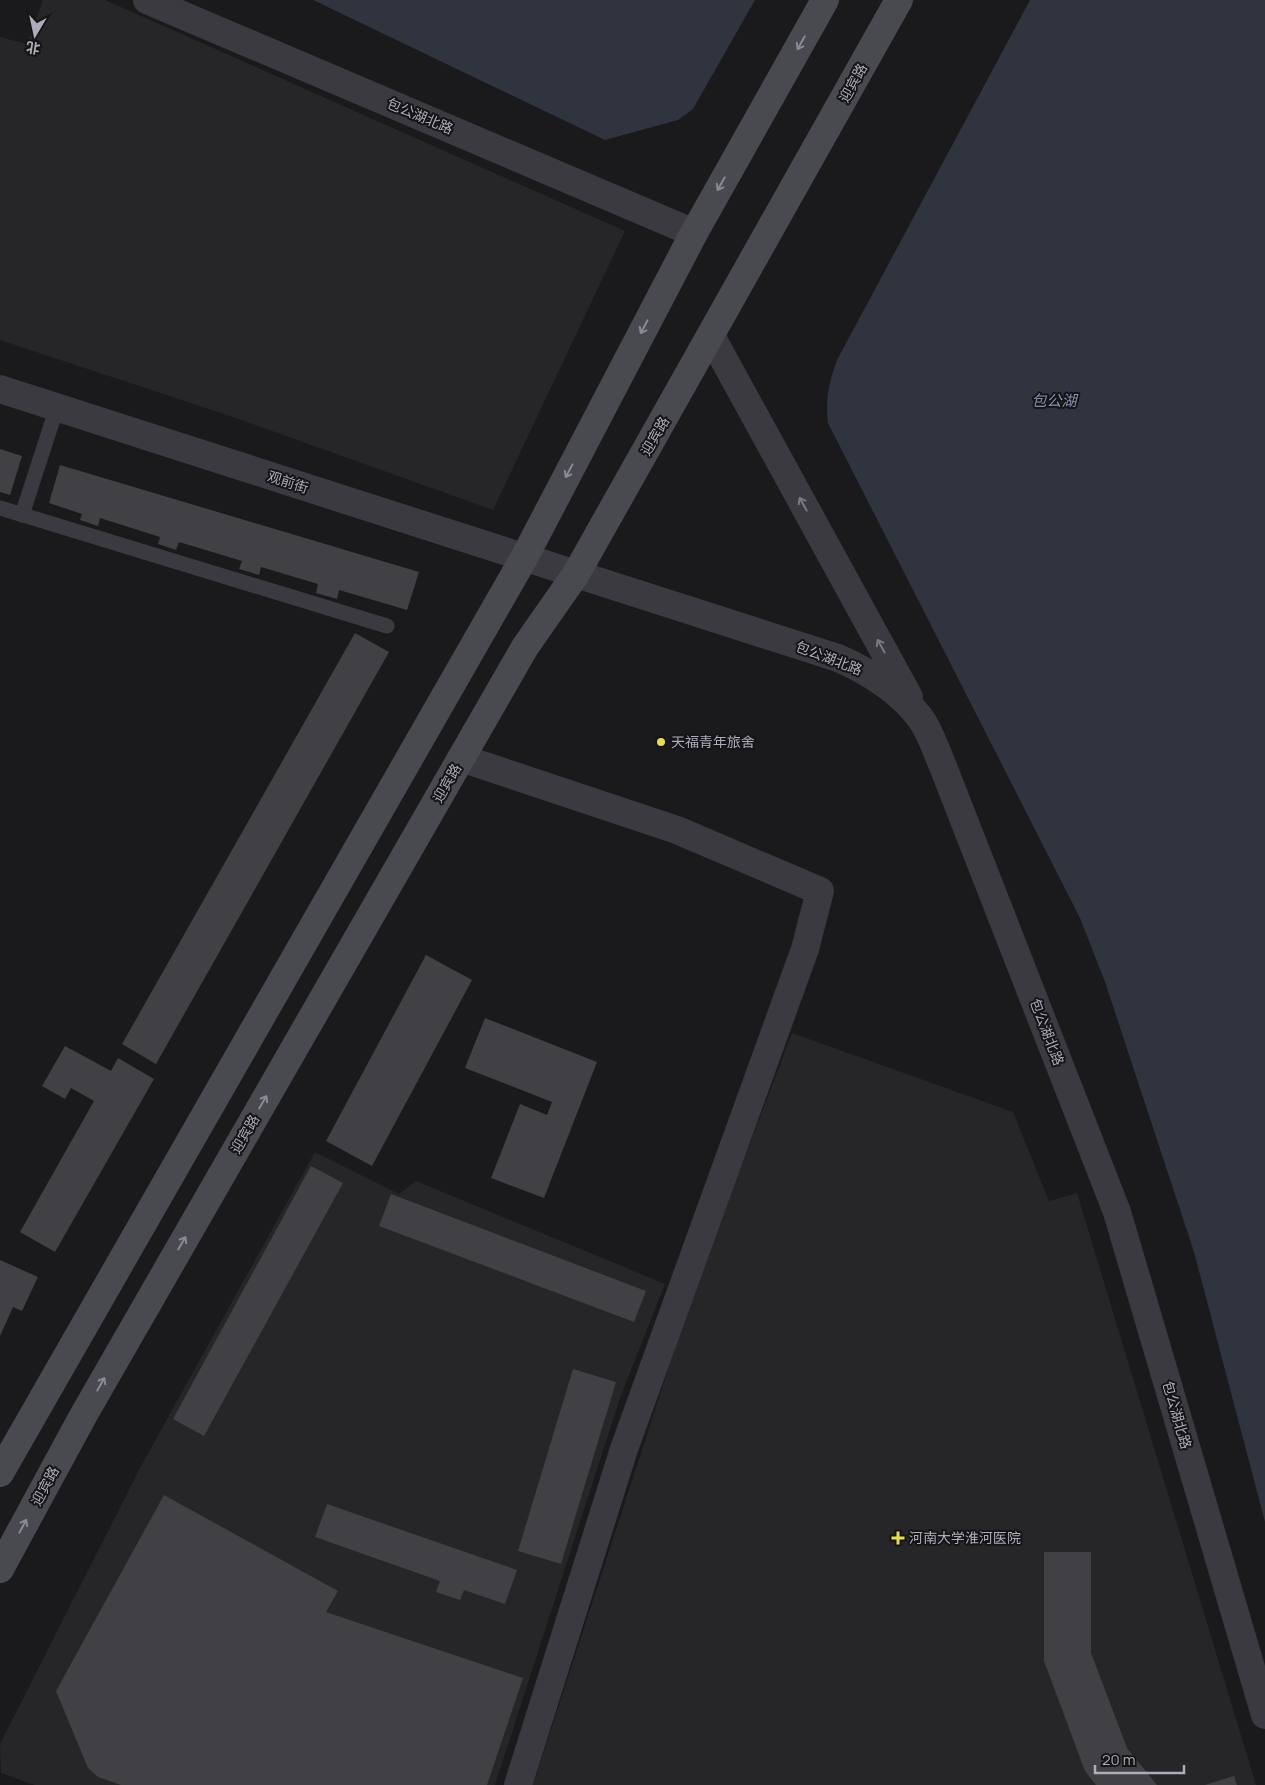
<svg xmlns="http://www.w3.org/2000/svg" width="1265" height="1785" viewBox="0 0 1265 1785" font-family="Manrope,'Noto Sans SC',sans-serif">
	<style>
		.built { fill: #262528 }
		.water { fill: #30343f }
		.building { fill: #414145 }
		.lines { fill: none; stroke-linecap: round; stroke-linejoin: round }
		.service { stroke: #3b3a40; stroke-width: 15 }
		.minor { stroke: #3b3a40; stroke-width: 28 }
		.tertiary { stroke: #3b3a40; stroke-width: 28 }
		.secondary { stroke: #494950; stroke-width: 28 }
		.oneway { stroke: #8a8a95 }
		.oneway2 { stroke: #7a7983 }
		.poi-dot { fill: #e7e046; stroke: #151416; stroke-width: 2 }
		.labels { text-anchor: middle; stroke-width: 4; stroke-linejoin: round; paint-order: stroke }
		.street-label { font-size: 14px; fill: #adadba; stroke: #151416 }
		.poi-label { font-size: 14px; fill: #adadba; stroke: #151416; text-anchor: start }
		.water-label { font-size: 15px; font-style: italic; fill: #8691b2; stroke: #151416 }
	</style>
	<rect width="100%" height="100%" fill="#1a191b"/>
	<!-- built -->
	<path class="built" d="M43 0H105L625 231 493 510 230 416 0 340V37L27 44Z
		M792 1033 1013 1112 1049 1201 1077 1193 1256 1785H533L694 1290Z
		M315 1152 399 1194 416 1181 665 1284 620 1398 495 1785H35L1 1773 0 1744 141 1466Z"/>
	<!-- water -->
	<path class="water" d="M313 0H755L693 109 678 120 605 140Z
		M1030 0H1265V1522L1194 1252 1105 982 1080 918 828 423C825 398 829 383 837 360Z"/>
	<!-- building -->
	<path class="building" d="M0 449 22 456 10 495 0 492Z
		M60 465 419 572 407 610 339 590 337 599 316 593 318 584 261 567 259 575 239 569 242 561 179 542 176 550 158 544 160 537 100 518 98 526 80 520 82 514 49 503Z
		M355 633 389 652 156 1064 122 1044Z
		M426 955 472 980 372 1166 326 1141Z
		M485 1018 597 1062 544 1198 491 1178 520 1104 547 1115 552 1102 465 1068Z
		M65 1046 111 1071 118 1058 154 1079 55 1252 20 1232 94 1101 71 1088 65 1099 42 1086Z
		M311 1166 343 1183 204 1436 173 1419Z
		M391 1194 646 1291 634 1322 379 1226Z
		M0 1260 38 1277 22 1311 13 1307 0 1336Z
		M573 1369 616 1382 561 1564 518 1551Z
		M164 1495 338 1591 326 1612 523 1678 487 1785H121L98 1777 88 1768 56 1691Z
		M327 1504 517 1570 505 1604 464 1590 460 1600 436 1592 440 1581 315 1537Z
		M1044 1552H1091V1653L1127 1748 1157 1785H1096L1085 1771 1044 1661Z
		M1234 1776 1237 1785H1205Z"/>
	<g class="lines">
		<!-- service -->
		<path class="service" d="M0 508 387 626
			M22 515 57 407"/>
		<!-- minor -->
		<path class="minor" d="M147 0 694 233
			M711 336 909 697
			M576 574 838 658C870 672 900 691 921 719 930 732 936 750 942 764L1117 1212 1265 1715
			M461 758 677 830 820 891 805 949 624 1449 518 1785"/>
		<!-- tertiary -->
		<path class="tertiary" d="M0 389 576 574"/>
		<!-- secondary -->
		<path class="secondary" d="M0 1473 524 558 694 233 825 0
			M0 1569 83 1416 525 647 576 574 899 0"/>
	</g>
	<!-- one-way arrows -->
	<defs><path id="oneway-shaft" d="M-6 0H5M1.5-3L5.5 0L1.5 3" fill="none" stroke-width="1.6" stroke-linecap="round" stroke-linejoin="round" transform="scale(1.25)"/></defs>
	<g class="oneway">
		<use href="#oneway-shaft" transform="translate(801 43) rotate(119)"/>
		<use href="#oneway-shaft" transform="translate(721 184) rotate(119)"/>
		<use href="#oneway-shaft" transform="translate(644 327) rotate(118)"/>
		<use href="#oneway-shaft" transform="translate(569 471) rotate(118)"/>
		<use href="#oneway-shaft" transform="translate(263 1102) rotate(-60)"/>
		<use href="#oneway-shaft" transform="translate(182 1243) rotate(-60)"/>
		<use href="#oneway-shaft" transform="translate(101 1384) rotate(-60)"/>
		<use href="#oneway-shaft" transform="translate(23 1526) rotate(-62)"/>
	</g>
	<g class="oneway2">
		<use href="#oneway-shaft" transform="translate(803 504) rotate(-119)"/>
		<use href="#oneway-shaft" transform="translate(881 646) rotate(-119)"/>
	</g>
	<!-- markers -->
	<g class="poi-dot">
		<circle cx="661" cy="742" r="5"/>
		<path d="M895.5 1530.5h5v5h5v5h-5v5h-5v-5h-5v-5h5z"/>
	</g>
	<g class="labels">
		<!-- street labels -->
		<g class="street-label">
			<text transform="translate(853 83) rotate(-61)" y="5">迎宾路</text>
			<text transform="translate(420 116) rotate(23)" y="5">包公湖北路</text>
			<text transform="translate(655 436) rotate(-60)" y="5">迎宾路</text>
			<text transform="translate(288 482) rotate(18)" y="5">观前街</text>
			<text transform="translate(829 658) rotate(21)" y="5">包公湖北路</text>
			<text transform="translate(447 783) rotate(-60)" y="5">迎宾路</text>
			<text transform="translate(1047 1032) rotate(69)" y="5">包公湖北路</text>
			<text transform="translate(245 1134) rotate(-60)" y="5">迎宾路</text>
			<text transform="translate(1177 1415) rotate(74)" y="5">包公湖北路</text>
			<text transform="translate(45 1486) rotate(-62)" y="5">迎宾路</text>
		</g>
		<!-- poi labels -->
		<g class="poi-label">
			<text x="671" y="747">天福青年旅舍</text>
			<text x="909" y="1543">河南大学淮河医院</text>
		</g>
		<!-- water labels -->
		<g class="water-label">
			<text x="1054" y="406">包公湖</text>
		</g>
	</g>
	<!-- north arrow -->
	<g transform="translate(35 35) rotate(189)" stroke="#151416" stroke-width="4" paint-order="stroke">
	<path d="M0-4L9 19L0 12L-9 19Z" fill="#adadba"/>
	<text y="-8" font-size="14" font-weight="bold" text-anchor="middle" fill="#adadba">北</text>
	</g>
	<!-- scale -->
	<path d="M1095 1765v8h89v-8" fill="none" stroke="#adadba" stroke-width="2.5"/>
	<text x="1102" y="1765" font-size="15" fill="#adadba" stroke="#151416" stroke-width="4" paint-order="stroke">20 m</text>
</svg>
